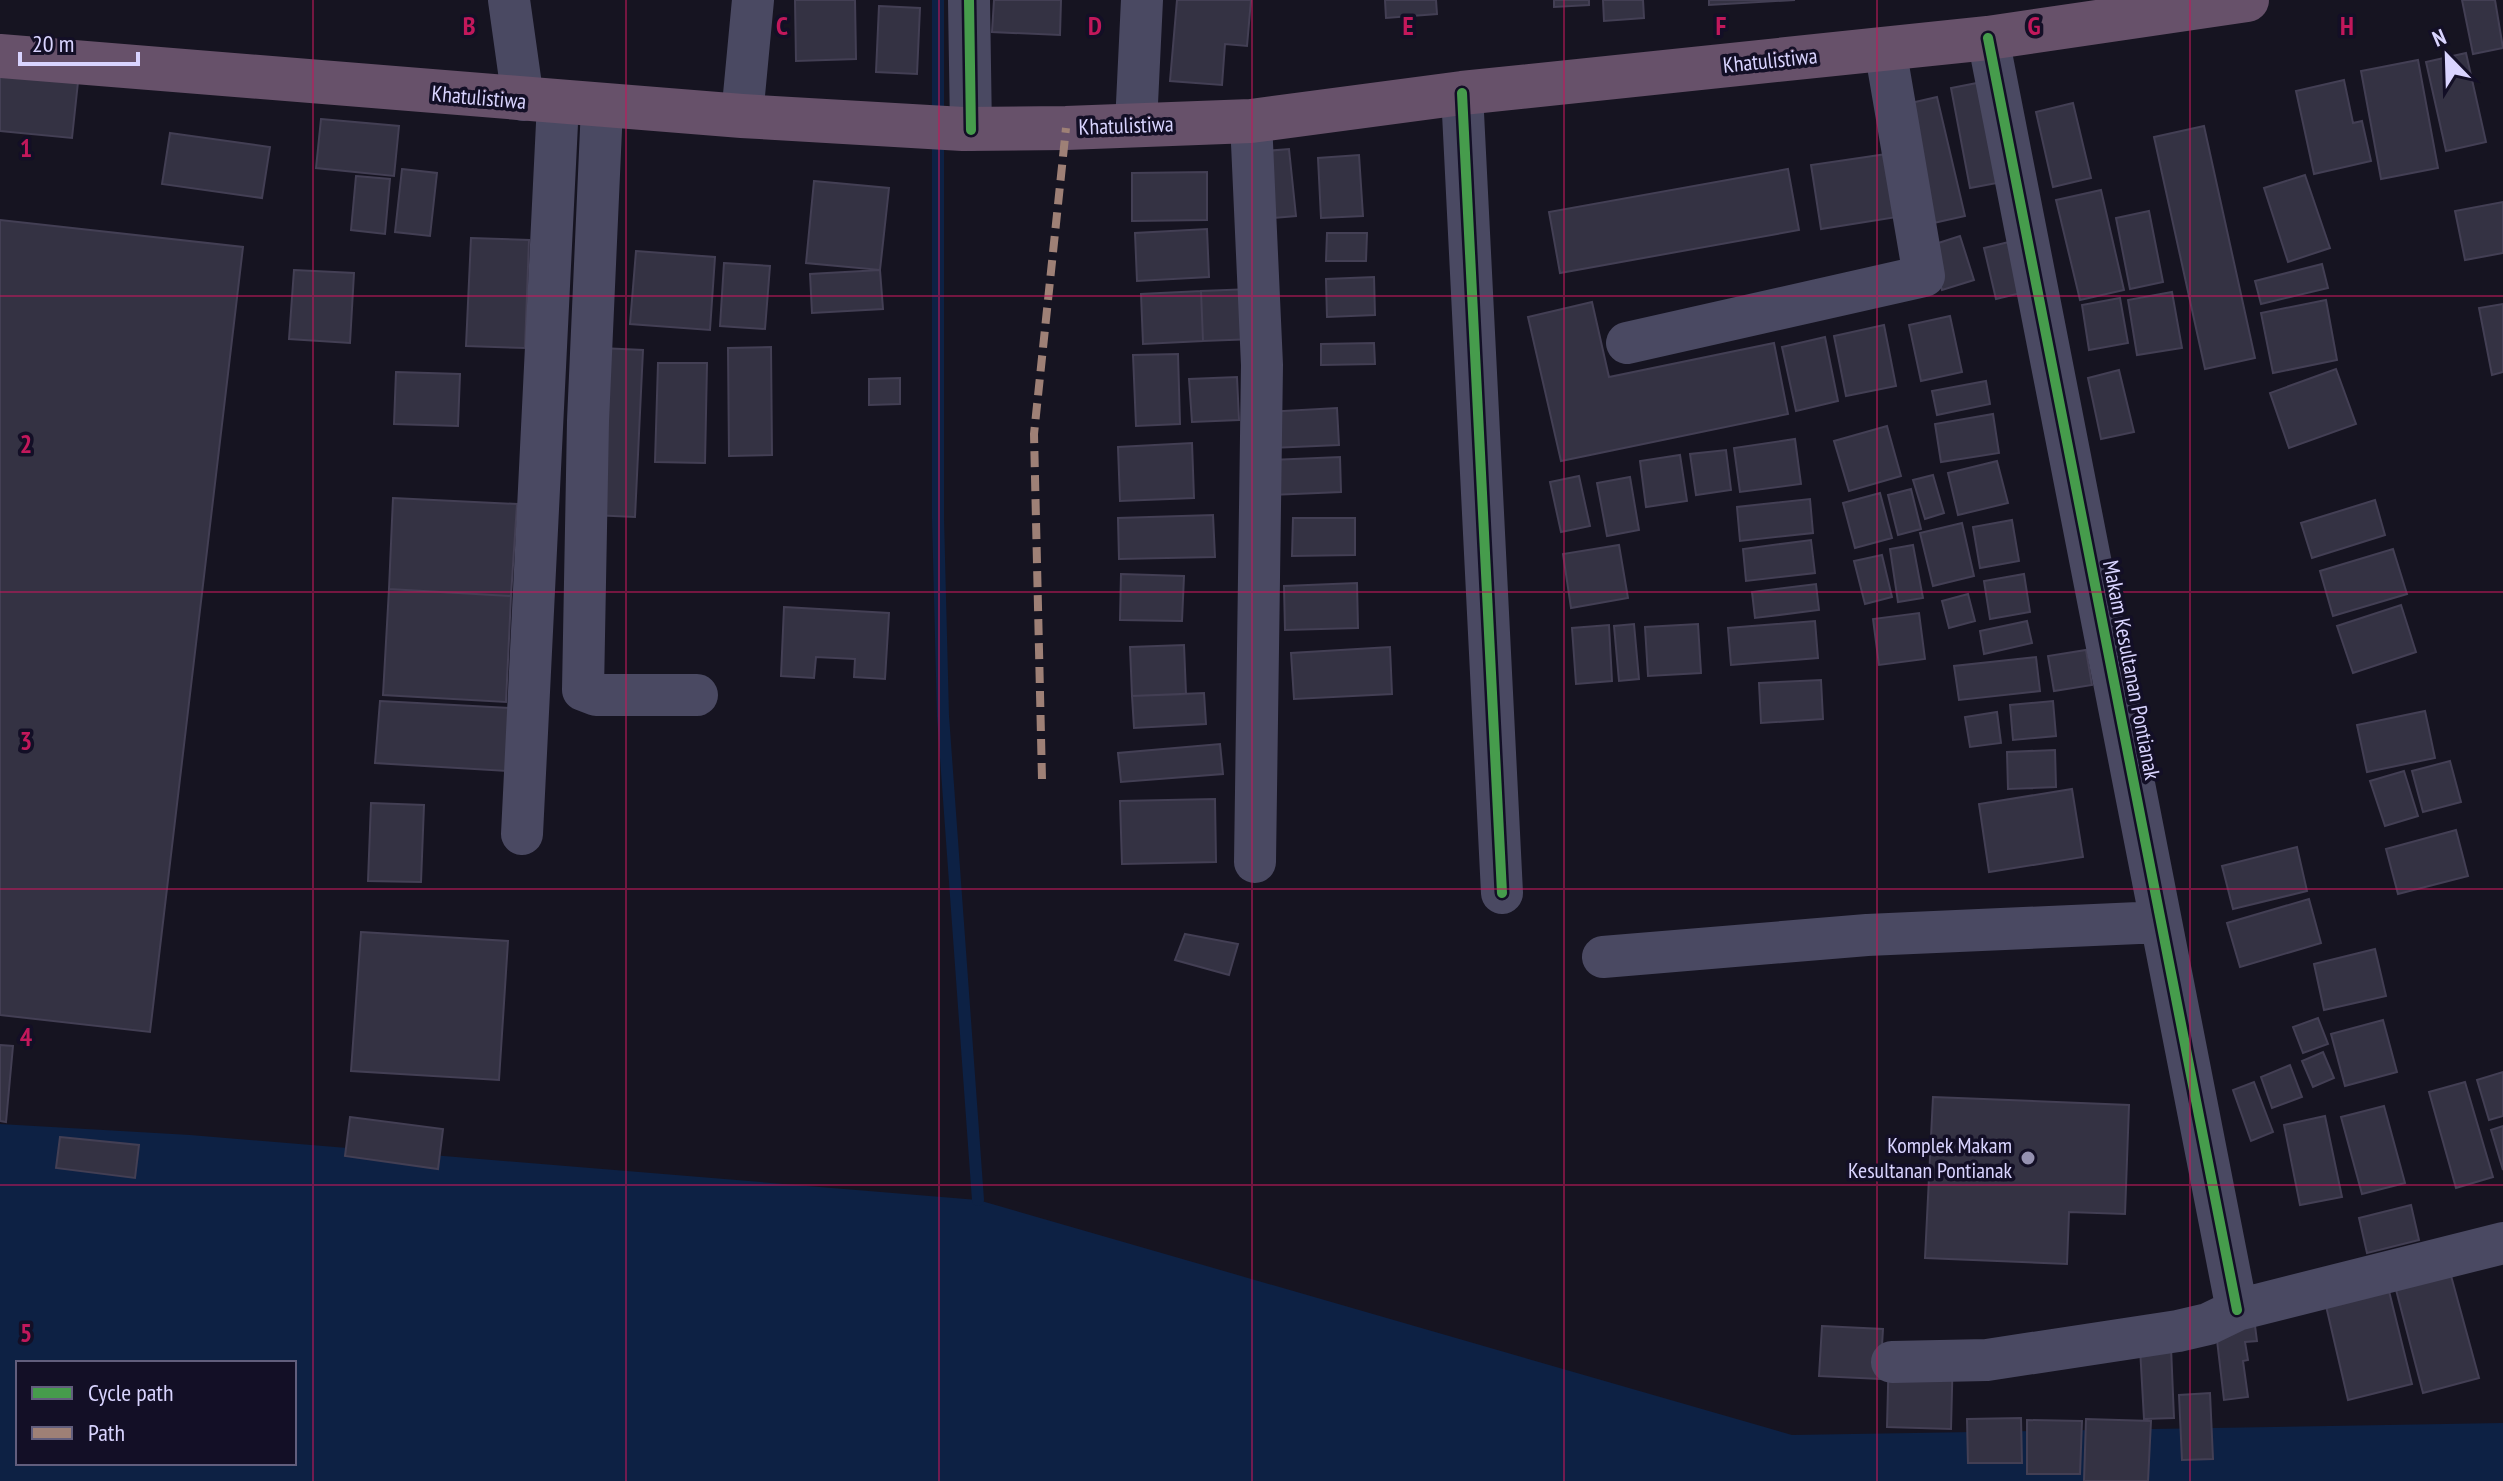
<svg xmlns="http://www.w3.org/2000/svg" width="2503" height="1481" viewBox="0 0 2503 1481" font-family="'PT Sans Narrow',sans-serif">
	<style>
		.water { fill: #0d2144; fill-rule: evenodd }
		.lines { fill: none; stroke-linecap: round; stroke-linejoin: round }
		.stream { stroke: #0d2144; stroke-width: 12 }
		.building { fill: #343243; stroke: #433f54; stroke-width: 2 }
		.minor { stroke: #4a4962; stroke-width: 42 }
		.highway { stroke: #67516a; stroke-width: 44 }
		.quiet { stroke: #9e8076; stroke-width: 8; stroke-dasharray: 16 8; stroke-linecap: butt }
		.cycleway-casing { stroke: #130f26; stroke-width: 15 }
		.cycleway { stroke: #469c4c; stroke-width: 10 }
		.grid { fill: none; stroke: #c2185b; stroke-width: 2; stroke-opacity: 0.55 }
		.poi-dot { fill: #9591b1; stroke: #130f26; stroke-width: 3 }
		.labels { text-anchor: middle; stroke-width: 7; stroke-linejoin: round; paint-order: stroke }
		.street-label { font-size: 22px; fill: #d9d4ff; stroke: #130f26 }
		.poi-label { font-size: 22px; fill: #d9d4ff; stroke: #130f26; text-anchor: end }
		.grid-label { font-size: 26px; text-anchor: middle; font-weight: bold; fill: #c2185b; stroke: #130f26; stroke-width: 7; stroke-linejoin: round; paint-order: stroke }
	</style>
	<rect width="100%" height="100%" fill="#161421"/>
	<!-- water -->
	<path class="water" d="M0 1124 190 1135 978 1200 1792 1435 2503 1423V1481H0ZM18 1363H294V1463H18Z"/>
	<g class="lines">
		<!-- stream -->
		<path class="stream" d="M938 0V518L943 716 978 1200"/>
	</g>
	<!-- building -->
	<path class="building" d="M795 0H855L856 59 796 61Z
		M994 0H1061L1060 35 992 32Z
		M1177 0H1251L1247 46 1225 44 1222 85 1170 81Z
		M1385 0H1436L1437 14 1386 18Z
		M1554 0H1589V5L1554 7Z
		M1603 0H1643L1644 18 1604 21Z
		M1709 0H1795L1709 5Z
		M2462 0H2495L2503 48 2473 54Z
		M879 6 920 8 917 74 876 72Z
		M2466 53 2486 142 2446 151 2426 62Z
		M2418 60 2438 168 2381 179 2361 71Z
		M0 75 78 82 72 138 0 131Z
		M2344 80 2353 123 2362 121 2371 161 2314 174 2296 91Z
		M1977 83 1997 183 1970 188 1951 88Z
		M1937 97 1965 216 1929 224 1902 105Z
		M2073 103 2091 178 2053 187 2036 112Z
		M321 119 399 126 394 176 316 168Z
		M2204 126 2255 358 2205 369 2154 137Z
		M170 133 270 147 262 198 162 184Z
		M1289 149 1296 216 1260 219 1254 152Z
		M1887 154 1897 217 1821 229 1811 165Z
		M1359 155 1363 216 1321 218 1318 158Z
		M402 169 437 173 430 236 395 232Z
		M1788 169 1799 230 1560 273 1549 212Z
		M1207 172V220L1132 221V173Z
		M2305 175 2330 248 2288 262 2264 188Z
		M356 176 390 179 385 234 351 230Z
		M814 181 889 188 880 270 806 263Z
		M2101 190 2124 290 2080 300 2056 200Z
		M2503 202V253L2465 260 2455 211Z
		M2149 211 2163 282 2130 289 2116 218Z
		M0 220 243 247 150 1032 0 1015Z
		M1207 229 1209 277 1137 281 1135 233Z
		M1327 233H1367L1366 261H1326Z
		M1960 236 1974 280 1942 290 1929 246Z
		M471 238 529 240 525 348 466 346Z
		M2009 242 2021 293 1996 299 1984 248Z
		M636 251 715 257 710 330 630 324Z
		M724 263 770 266 765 329 720 326Z
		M2322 264 2328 288 2261 304 2255 281Z
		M294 270 354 273 350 343 289 339Z
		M880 270 883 309 812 313 810 274Z
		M1374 277 1375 315 1327 317 1326 279Z
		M1252 289 1255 339 1203 341 1201 291Z
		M1201 291 1203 341 1143 344 1141 294Z
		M2172 292 2182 348 2137 355 2128 300Z
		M2120 298 2128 343 2089 350 2082 305Z
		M2326 300 2337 360 2273 373 2261 313Z
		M1592 302 1609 377 1774 343 1788 414 1561 461 1528 317Z
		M2503 304V372L2492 375 2479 308Z
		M1950 316 1962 372 1921 381 1909 325Z
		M1884 325 1896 386 1846 396 1834 336Z
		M1825 337 1838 401 1796 411 1782 347Z
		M1374 343 1375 364 1321 365V344Z
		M771 347 772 455 729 456 728 348Z
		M600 348 643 350 635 517 592 515Z
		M1178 354 1180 424 1136 426 1133 355Z
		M658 363H707L705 463 655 462Z
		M2336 369 2356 424 2289 448 2270 393Z
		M2119 370 2134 432 2101 439 2088 378Z
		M396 372 460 374 458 426 394 424Z
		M1237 377 1239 420 1192 422 1189 379Z
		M900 378V404L869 405V379Z
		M1986 381 1990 404 1937 415 1932 391Z
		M1337 408 1339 445 1268 448 1266 412Z
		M1993 414 1999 453 1941 462 1935 424Z
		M1887 426 1901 476 1849 491 1834 441Z
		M1795 439 1801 484 1740 492 1734 448Z
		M1192 443 1194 498 1120 501 1118 447Z
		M1726 450 1731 490 1696 495 1690 454Z
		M1680 455 1687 501 1646 507 1640 461Z
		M1340 457 1341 492 1269 495 1267 460Z
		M1997 461 2008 503 1958 515 1948 473Z
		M1933 475 1944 513 1925 519 1913 480Z
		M1579 476 1590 526 1561 532 1550 482Z
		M1630 477 1639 530 1607 536 1597 483Z
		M1911 489 1921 529 1898 535 1888 495Z
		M1880 493 1892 538 1855 548 1843 503Z
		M393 498 517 504 511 596 389 589Z
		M1810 499 1813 533 1740 541 1737 507Z
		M2375 500 2385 535 2312 558 2301 523Z
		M1213 515 1215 557 1119 559 1118 518Z
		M1293 518H1355V555L1292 556Z
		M2012 520 2019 561 1980 568 1973 527Z
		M1962 523 1974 576 1933 586 1920 533Z
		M1811 540 1815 573 1746 581 1743 549Z
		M1619 545 1628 598 1571 608 1563 554Z
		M1913 545 1923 598 1898 602 1890 549Z
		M2393 549 2407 594 2333 616 2320 571Z
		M1882 555 1892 597 1865 604 1854 561Z
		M1121 574 1184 576 1182 621 1120 620Z
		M2024 574 2030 612 1990 619 1984 581Z
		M1357 583 1358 628 1285 630 1284 586Z
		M1816 584 1819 610 1755 618 1752 592Z
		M389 589 511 596 506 702 383 695Z
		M1968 594 1975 621 1949 628 1942 601Z
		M2401 605 2416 652 2353 673 2337 626Z
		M784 607 889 613 885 679 854 677 855 659 816 657 814 678 781 676Z
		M1919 613 1925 659 1879 665 1873 619Z
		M1815 621 1818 658 1731 665 1728 628Z
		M2027 621 2032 643 1984 654 1980 631Z
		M1634 624 1639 679 1619 681 1614 626Z
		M1698 624 1701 673 1648 676 1645 627Z
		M1609 625 1612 681 1576 684 1572 628Z
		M1184 645 1186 694 1132 696 1130 647Z
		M1390 647 1392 694 1294 699 1291 653Z
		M2086 650 2092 685 2054 691 2048 656Z
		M2036 657 2040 691 1959 700 1954 666Z
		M1821 680 1823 719 1761 723 1759 683Z
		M1204 693 1206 724 1134 728 1132 696Z
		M380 701 512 708 507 771 375 763Z
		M2053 701 2056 736 2013 740 2010 705Z
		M2425 711 2435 758 2367 772 2357 725Z
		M1997 712 2001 743 1970 747 1965 717Z
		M1220 744 1223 774 1121 782 1118 753Z
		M2055 750 2056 787 2008 789 2007 752Z
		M2450 761 2461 802 2423 812 2412 771Z
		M2404 771 2418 816 2385 826 2370 781Z
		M2072 789 2083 857 1989 872 1979 804Z
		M1215 799 1216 862 1122 864 1120 801Z
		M371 803 424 805 421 882 368 881Z
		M2456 830 2468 876 2398 894 2386 849Z
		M2297 847 2307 891 2233 909 2222 866Z
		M2309 899 2321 943 2240 967 2227 923Z
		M361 932 508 941 499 1080 351 1071Z
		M1185 934 1238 944 1229 975 1175 960Z
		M2375 949 2386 996 2324 1010 2314 964Z
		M2318 1018 2328 1044 2303 1053 2293 1027Z
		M2383 1020 2397 1072 2345 1086 2331 1034Z
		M0 1045 13 1046 6 1122 0 1121Z
		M2323 1052 2334 1078 2313 1087 2302 1061Z
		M2290 1065 2302 1097 2272 1108 2261 1077Z
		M2503 1072V1116L2489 1120 2477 1080Z
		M2254 1082 2273 1132 2251 1141 2233 1090Z
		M2465 1082 2493 1177 2456 1188 2429 1092Z
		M1933 1097 2129 1105 2125 1214 2069 1212 2067 1264 1925 1258Z
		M2384 1106 2405 1183 2362 1194 2341 1117Z
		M2325 1116 2342 1197 2300 1205 2284 1125Z
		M350 1117 443 1129 438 1169 345 1156Z
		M2503 1126V1170L2491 1130Z
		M60 1137 139 1145 135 1178 56 1168Z
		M2411 1205 2419 1240 2367 1253 2359 1218Z
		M2450 1272 2479 1378 2423 1393 2395 1286Z
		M2389 1291 2412 1384 2348 1400 2326 1306Z
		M2254 1318 2257 1341 2245 1342 2248 1360 2243 1361 2248 1397 2224 1400 2215 1323Z
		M1822 1326 1883 1329 1880 1379 1819 1376Z
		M2171 1347 2174 1418 2144 1419 2140 1348Z
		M1889 1349 1953 1351 1951 1429 1887 1427Z
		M2210 1393 2213 1459 2182 1460 2179 1395Z
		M2021 1418 2022 1463H1968L1967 1419Z
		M2086 1419 2151 1421 2148 1481H2084Z
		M2027 1420 2082 1421 2080 1474H2027Z"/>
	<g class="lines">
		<!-- minor -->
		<path class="minor" d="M509 0 523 100
			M969 0 971 130
			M1988 38 2237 1310
			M1462 93 1502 893
			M602 107 588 421 583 690 596 695H697
			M742 116 753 0
			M1251 121 1262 365 1255 862
			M1136 124 1142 0
			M1627 343 1924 276 1885 48
			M522 834 558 103
			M1603 957 1867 935 2161 922
			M1892 1362 1987 1360 2178 1331 2208 1324 2237 1310 2503 1243"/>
		<!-- highway -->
		<path class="highway" d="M0 56 742 116 963 129 1066 128 1251 121 1462 93 1988 38 2247 0"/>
		<!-- quiet -->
		<path class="quiet" d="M1042 779 1034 434 1066 128"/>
		<!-- cycleway casing -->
		<g class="cycleway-casing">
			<path id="cycleway" d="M969 0 971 130
				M1988 38 2237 1310
				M1462 93 1502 893"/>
		</g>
		<!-- cycleway -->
		<use href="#cycleway" class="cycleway"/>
	</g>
	<!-- grid -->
	<path class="grid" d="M313 0V1481M626 0V1481M939 0V1481M1252 0V1481M1564 0V1481M1877 0V1481M2190 0V1481M0 296H2503M0 592H2503M0 889H2503M0 1185H2503"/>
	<!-- markers -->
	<circle class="poi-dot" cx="2028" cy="1158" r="8"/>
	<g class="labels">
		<!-- street labels -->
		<g class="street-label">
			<text transform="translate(1770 60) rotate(-6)" y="8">Khatulistiwa</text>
			<text transform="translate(479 97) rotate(5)" y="8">Khatulistiwa</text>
			<text transform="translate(1126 125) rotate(-2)" y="8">Khatulistiwa</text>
			<text transform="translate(2132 670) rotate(79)" y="8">Makam Kesultanan Pontianak</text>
		</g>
		<!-- poi labels -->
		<g class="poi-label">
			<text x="2012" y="1153">Komplek Makam<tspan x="2012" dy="25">Kesultanan Pontianak</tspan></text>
		</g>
	</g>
	<g class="grid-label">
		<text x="469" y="35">B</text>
		<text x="782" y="35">C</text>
		<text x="1095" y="35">D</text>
		<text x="1408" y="35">E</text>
		<text x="1721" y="35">F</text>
		<text x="2034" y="35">G</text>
		<text x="2347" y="35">H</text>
		<text x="26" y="157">1</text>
		<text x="26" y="453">2</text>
		<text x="26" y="750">3</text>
		<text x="26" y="1046">4</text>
		<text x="26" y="1342">5</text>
	</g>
	<!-- legend -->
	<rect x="16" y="1361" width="280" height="104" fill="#130f26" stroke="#625e7d" stroke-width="2"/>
	<rect x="32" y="1387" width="40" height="12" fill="#469c4c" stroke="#625e7d" stroke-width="2"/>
	<text x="88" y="1401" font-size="24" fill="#d9d4ff">Cycle path</text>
	<rect x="32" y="1427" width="40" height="12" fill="#9e8076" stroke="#625e7d" stroke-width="2"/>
	<text x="88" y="1441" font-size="24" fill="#d9d4ff">Path</text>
	<!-- north arrow -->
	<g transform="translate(2447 56) rotate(337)" stroke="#130f26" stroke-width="6" paint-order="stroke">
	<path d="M0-6L14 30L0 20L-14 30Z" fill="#d9d4ff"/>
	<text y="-12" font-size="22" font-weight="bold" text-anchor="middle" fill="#d9d4ff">N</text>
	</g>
	<!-- scale -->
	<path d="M20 52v12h118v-12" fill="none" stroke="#d9d4ff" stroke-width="4"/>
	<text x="32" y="52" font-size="24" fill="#d9d4ff" stroke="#130f26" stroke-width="6" paint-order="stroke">20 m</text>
</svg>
